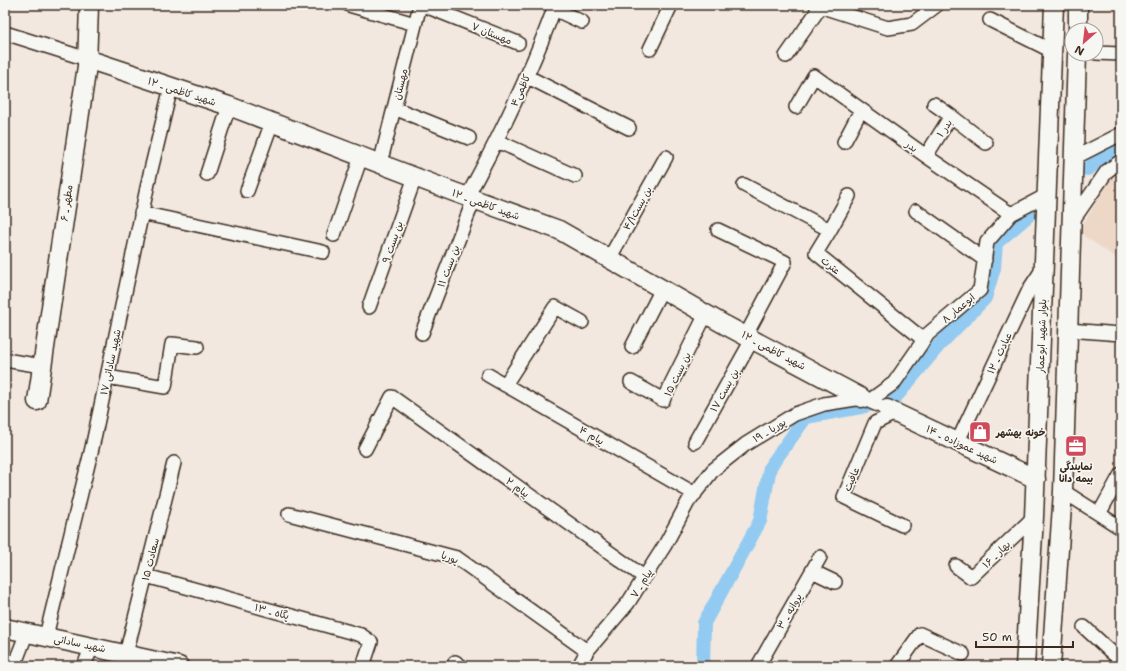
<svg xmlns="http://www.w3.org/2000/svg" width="1126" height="671" viewBox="0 0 1126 671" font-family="'Shantell Sans','Playpen Sans Arabic',sans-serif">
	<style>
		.built { fill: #edd8c8 }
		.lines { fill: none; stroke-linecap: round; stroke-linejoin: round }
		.canal { stroke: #92caf1; stroke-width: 14 }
		.street-casing { stroke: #3b2a1e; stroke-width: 16 }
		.secondary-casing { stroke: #3b2a1e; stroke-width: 21 }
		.street { stroke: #f6f6f2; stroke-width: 13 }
		.secondary { stroke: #f6f6f2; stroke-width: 18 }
		.labels { text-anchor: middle; stroke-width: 3.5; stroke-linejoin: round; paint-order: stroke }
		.street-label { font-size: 10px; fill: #3b2a1e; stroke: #f6f6f2 }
		.poi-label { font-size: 10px; font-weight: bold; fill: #3b2a1e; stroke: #f6f6f2; text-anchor: start }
	</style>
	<rect width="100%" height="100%" fill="#f2e8df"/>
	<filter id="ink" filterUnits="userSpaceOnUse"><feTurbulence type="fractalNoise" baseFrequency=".025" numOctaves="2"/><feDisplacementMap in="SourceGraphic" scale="8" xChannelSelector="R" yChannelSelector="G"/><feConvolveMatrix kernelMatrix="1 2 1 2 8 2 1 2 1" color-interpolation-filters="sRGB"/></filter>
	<g filter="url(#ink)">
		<!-- built -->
		<path class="built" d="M1121 167V261L1078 232 1115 171Z"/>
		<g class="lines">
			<!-- canal -->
			<path class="canal" d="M1087 169 1121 147
				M703 666 704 623 760 521 770 467 806 417 861 407 894 399 939 345 985 298 994 268 996 243 1029 215"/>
			<!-- street casing -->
			<g class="street-casing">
				<path id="street" d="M349 5 415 24
					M423 5 518 43
					M816 5 888 28 912 24 937 5
					M990 20 1052 51
					M5 33 87 59
					M650 49 671 5
					M1096 53 1121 54
					M786 56 821 6
					M526 76 629 128
					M934 104 951 116
					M796 107 814 76 926 156 1011 214
					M394 108 469 138
					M497 141 575 176
					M844 142 861 110
					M926 156 951 116 986 143
					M1074 158 1121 134
					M380 164 420 5
					M207 174 229 106
					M744 185 830 230 816 253 924 340
					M247 191 272 122
					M467 197C500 136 530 74 554 9L582 22
					M916 211 985 260
					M141 213 323 252
					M1071 223 1107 171 1121 161
					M718 230 785 262 746 335
					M830 230 849 196
					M334 235 361 157
					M609 259 666 157
					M369 307 415 177
					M1068 330 1121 334
					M422 333 474 199
					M632 347 662 289
					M5 360 42 366
					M488 375 695 494
					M107 377 165 387 172 344 197 347
					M631 382 663 400 706 314
					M505 385 555 307 582 322
					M869 401 894 383 928 334 980 290 987 242 1011 214 1047 195
					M895 413 875 423 844 497 902 525
					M958 441 1030 288 1044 267
					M695 442 753 338
					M365 449 392 397 644 577
					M1063 491 1121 528
					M289 514 457 558 587 651
					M1099 514 1121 474
					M956 566 971 577 1034 517
					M812 571 835 582
					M146 576 361 635 371 642 363 666
					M1084 627 1121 661
					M46 636 92 448 150 174 171 87
					M126 654 174 463
					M455 662 461 666
					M14 666 27 632
					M84 666 92 646
					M579 666 587 651 628 603 665 545 688 502 713 470 746 444 795 414 824 404 862 398 887 409
					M758 666 820 557
					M897 666 920 634 963 654"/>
			</g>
			<!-- secondary casing -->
			<g class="secondary-casing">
				<path id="secondary" d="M1078 30V5
					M87 59 229 106 454 192 559 230 725 325 862 398
					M37 401 87 66 89 5
					M887 409 1036 479
					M5 628 179 666
					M1025 666 1034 517 1054 5
					M1051 666 1063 491 1077 54"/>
			</g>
			<!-- street -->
			<use href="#street" class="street"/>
			<!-- secondary -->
			<use href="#secondary" class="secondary"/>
		</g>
	</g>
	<!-- icons -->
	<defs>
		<g id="shop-square" transform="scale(1.15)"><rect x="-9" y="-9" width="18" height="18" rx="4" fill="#d1495b" stroke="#f6f6f2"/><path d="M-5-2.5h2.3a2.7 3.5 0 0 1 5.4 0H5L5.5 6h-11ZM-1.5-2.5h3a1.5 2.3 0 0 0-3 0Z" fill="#fff"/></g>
		<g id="office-square" transform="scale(1.15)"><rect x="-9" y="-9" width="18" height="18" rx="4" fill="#d1495b" stroke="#f6f6f2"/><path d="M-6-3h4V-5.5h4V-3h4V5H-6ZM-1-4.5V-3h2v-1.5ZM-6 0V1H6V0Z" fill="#fff"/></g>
	</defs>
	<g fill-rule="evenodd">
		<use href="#shop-square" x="980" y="432"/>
		<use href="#office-square" x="1076" y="446"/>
	</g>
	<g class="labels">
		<!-- street labels -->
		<g class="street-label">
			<text transform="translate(492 33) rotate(22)" y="4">مهستان ۷</text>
			<text transform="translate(400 84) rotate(-76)" y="4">مهستان</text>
			<text transform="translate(520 90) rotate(-66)" y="4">کاظمی۴</text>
			<text transform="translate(182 91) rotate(18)" y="4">شهید کاظمی ـ ۱۲</text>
			<text transform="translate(944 128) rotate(-56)" y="4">بدر ۱</text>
			<text transform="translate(912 146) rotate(36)" y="4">بدر</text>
			<text transform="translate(66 203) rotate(-82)" y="4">مطهر ـ ۶</text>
			<text transform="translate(486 204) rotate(20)" y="4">شهید کاظمی ـ ۱۲</text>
			<text transform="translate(637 208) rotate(-61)" y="4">بن بست۴/۱</text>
			<text transform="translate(392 242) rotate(-71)" y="4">بن بست ۹</text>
			<text transform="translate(831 265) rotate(39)" y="4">عترت</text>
			<text transform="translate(448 266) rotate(-69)" y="4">بن بست ۱۱</text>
			<text transform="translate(958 308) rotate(-40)" y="4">ابوعمار ۸</text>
			<text transform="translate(1041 336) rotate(-88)" y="4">بلوار شهید ابوعمار</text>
			<text transform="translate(774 350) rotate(28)" y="4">شهید کاظمی ـ ۱۲</text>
			<text transform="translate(999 353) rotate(-65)" y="4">عبادت ـ ۱۲</text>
			<text transform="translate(110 362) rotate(-78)" y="4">شهید ساداتی ۱۷</text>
			<text transform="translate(677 374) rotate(-64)" y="4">بن بست ۱۵</text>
			<text transform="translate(724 390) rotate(-61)" y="4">بن بست ۱۷</text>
			<text transform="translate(769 430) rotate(-31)" y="4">پوریا ـ ۱۹</text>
			<text transform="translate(592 435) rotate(30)" y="4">پیام ۴</text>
			<text transform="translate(962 444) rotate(25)" y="4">شهید عموزاده ـ ۱۴</text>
			<text transform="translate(851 479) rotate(-67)" y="4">عافیت</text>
			<text transform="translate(518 487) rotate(36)" y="4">پیام ۲</text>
			<text transform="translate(996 554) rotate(-44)" y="4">بهار ـ ۱۶</text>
			<text transform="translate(450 557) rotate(20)" y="4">پوریا</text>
			<text transform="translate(150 559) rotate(-76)" y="4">سعادت ۱۵</text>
			<text transform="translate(641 583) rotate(-58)" y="4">پیام ـ ۷</text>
			<text transform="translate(272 611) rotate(15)" y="4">پگاه ـ ۱۳</text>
			<text transform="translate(789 611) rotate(-60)" y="4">پروانه ـ ۳</text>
			<text transform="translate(80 643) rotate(12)" y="4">شهید ساداتی</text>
		</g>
		<!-- poi labels -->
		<g class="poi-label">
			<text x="996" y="436">خونه بهشهر</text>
			<text x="1076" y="470" text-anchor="middle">نمایندگی<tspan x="1076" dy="12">بیمه دانا</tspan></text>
		</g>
	</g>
	<!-- margin -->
	<rect width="1126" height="671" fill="none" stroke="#f6f6f2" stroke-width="20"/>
	<rect x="10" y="10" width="1106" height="651" fill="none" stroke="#3b2a1e" stroke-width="1.5" filter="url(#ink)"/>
	<!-- north arrow -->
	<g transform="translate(1084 42) rotate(208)"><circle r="19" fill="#f6f6f2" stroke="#aba49d"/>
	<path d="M0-3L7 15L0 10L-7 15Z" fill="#d1495b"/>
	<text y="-6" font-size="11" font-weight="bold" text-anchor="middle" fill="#3b2a1e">N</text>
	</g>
	<!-- scale -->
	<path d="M976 641v6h97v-6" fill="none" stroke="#3b2a1e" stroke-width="2"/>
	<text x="982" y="641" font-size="12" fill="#3b2a1e" stroke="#f6f6f2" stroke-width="3" paint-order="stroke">50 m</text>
</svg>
